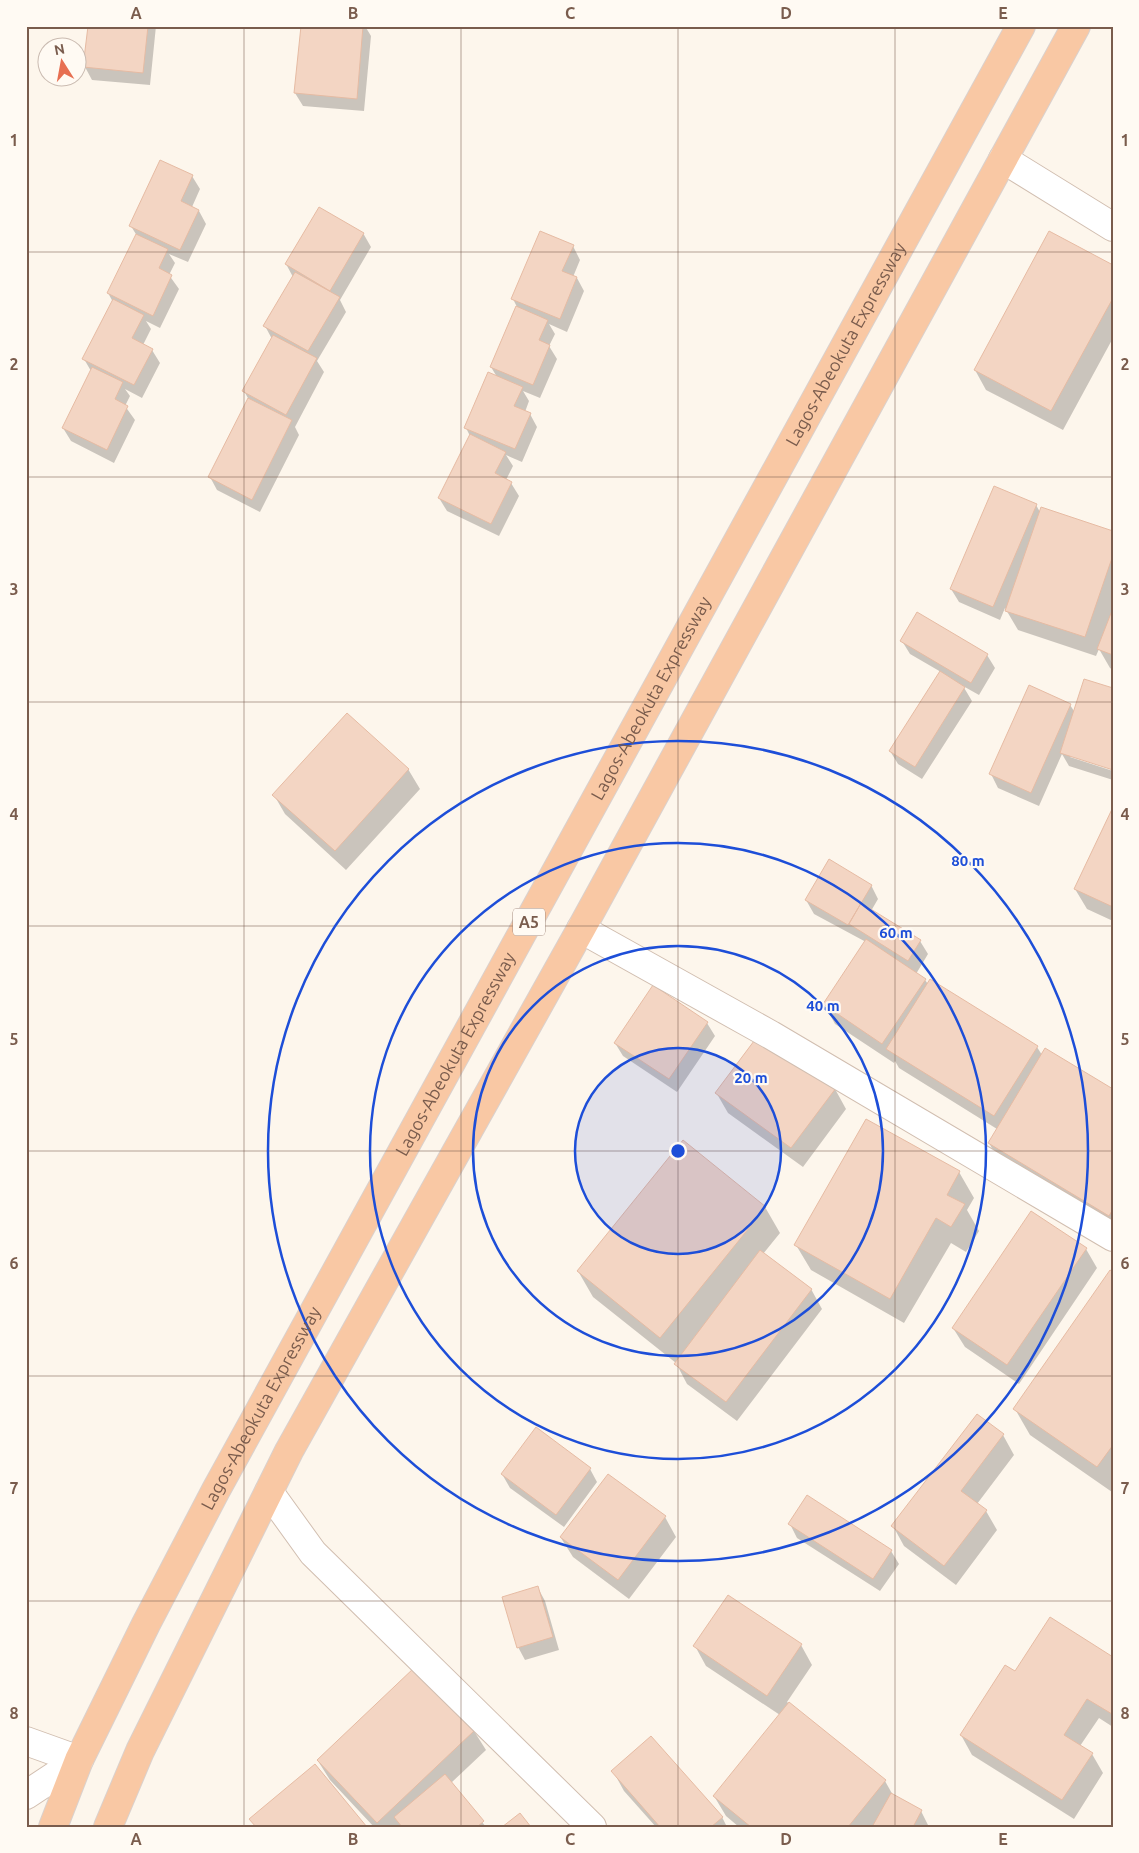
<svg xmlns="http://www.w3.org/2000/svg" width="1139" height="1853" viewBox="0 0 1139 1853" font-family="Ubuntu,sans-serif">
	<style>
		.shadow { fill: #0003 }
		.building { fill: #f3d5c3; stroke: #e6bba3 }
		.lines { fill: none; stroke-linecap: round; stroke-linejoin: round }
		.minor-casing { stroke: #d1beb0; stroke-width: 30 }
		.trunk-casing { stroke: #dad1cd; stroke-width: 30 }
		.minor { stroke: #fff; stroke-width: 28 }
		.trunk { stroke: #f9c8a4; stroke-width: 28 }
		.grid { fill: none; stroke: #7a5c4d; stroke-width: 1; stroke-opacity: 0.55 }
		.ring { fill: none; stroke: #1d4ed8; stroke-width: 2.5 }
		.labels { text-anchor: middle; stroke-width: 4.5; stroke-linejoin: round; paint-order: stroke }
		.shield { fill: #fffaf3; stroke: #a28b7f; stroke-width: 1 }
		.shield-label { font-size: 16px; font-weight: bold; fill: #7a5c4d }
		.street-label { font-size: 18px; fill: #7a5c4d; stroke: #fffaf3 }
		.centre { fill: #1d4ed8; stroke: #fffaf3; stroke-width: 2.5 }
		.ring-label { font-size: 15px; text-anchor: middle; font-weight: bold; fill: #1d4ed8; stroke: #fffaf3; stroke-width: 4.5; stroke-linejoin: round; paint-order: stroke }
		.neatline { fill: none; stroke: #7a5c4d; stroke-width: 2 }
		.grid-label { font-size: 16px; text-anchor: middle; font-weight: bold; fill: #7a5c4d }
	</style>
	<rect width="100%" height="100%" fill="#fdf6ec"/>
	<!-- shadow -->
	<path class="shadow" d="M89 26H156L150 85 92 80 85 67Z
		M302 26H365L371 36 364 111 303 106 295 93Z
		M192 176 200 189 192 207 199 211 206 224 188 262 169 254 175 263 169 275 179 289 160 328 146 321 151 329 143 345 152 350 160 363 142 398 125 389 130 396 125 406 135 420 114 463 71 441 63 428 91 371 84 359 113 302 108 293 137 236 131 226Z
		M363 233 371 247 340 300 346 312 317 361 324 372 295 427 299 435 260 512 217 490 210 477 249 400 244 391 272 339 265 326 293 277 286 264Z
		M573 246 580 260 573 277 577 278 584 291 567 332 549 324 555 334 549 346 557 359 540 398 523 391 529 401 525 412 530 414 537 427 522 462 506 455 513 466 506 480 511 483 519 496 499 536 447 511 439 498 470 436 466 428 497 377 491 367 517 307 513 299Z
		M1113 266V338L1063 430 986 390 975 370Z
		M1036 505 1040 512 1113 532V670L1110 668 1099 649 1096 656 1018 630 1005 608 1000 620 959 602 951 589Z
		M902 641 987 655 995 668 979 695 963 686 972 701 922 779 898 764 890 751 941 672 910 654Z
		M1070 705 1074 711 1070 757 1113 771V780L1069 766 1062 754 1039 806 998 788 991 774Z
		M408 769 420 789 346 870 285 814 274 795Z
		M1113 810V921L1087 909 1075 889Z
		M871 885 878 899 871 911 920 941 928 954 916 974 925 980 928 984 1037 1047 1042 1055 1113 1091V1230L1000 1163 989 1143 997 1129 899 1068 895 1061 894 1063 835 1024 824 1004 866 942 814 914 806 900Z
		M653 987 707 1023 715 1036 677 1092 623 1056 615 1043Z
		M835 1089 846 1109 803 1167 728 1113 717 1094Z
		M959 1172 974 1198 967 1210 979 1231 966 1252 951 1243 904 1323 811 1270 796 1245Z
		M765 1207 780 1233 763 1254 811 1289 822 1309 737 1421 687 1384 676 1363 593 1297 578 1271Z
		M1086 1249 1097 1268 1019 1384 965 1347 953 1328Z
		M1113 1274V1491L1112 1492 1030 1435 1015 1409Z
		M1003 1435 1014 1455 977 1504 986 1511 997 1530 956 1585 904 1546 893 1526Z
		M590 1469 597 1482 564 1527 510 1488 502 1474Z
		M665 1517 676 1537 629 1599 573 1557 561 1538Z
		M790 1524 891 1551 899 1564 880 1591 797 1538Z
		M538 1588 545 1601 559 1650 525 1660 518 1647Z
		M801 1645 812 1665 787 1702 885 1781 894 1797 921 1811 928 1825 927 1827H739L726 1816 714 1796 780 1715 706 1666 695 1646Z
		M1113 1658V1727L1099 1718 1080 1746 1092 1754 1103 1773 1074 1819 972 1755 961 1735 1016 1673Z
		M415 1668 474 1731 486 1750 451 1783 486 1827H374L330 1780 318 1761Z
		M613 1771 722 1817 727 1827H656L624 1791Z"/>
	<!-- building -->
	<path class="building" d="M88 26H148L143 73 83 67Z
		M301 26H363L357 99 294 93Z
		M160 160 193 175 181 201 199 210 180 250 129 226Z
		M319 207 364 233 330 291 285 264Z
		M540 231 574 245 562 271 577 277 560 319 511 299Z
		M1049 231 1113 265V298L1051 411 974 370Z
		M136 234 168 249 159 268 172 275 153 316 107 293Z
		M295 272 340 297 308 351 263 326Z
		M113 299 144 315 132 338 153 349 134 385 82 359Z
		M516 306 548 320 539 340 550 345 533 385 490 367Z
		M273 335 317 358 286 415 242 391Z
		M92 367 123 382 115 399 128 406 107 450 62 428Z
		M488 372 523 387 514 406 531 413 515 449 464 428Z
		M248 398 292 420 252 500 208 477Z
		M470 434 506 452 495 473 512 482 491 524 438 498Z
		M994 486 1037 504 993 607 950 589Z
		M1041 507 1113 531V555L1085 637 1005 611Z
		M1113 608V655L1097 649Z
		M917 612 988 654 971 683 900 641Z
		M940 671 965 687 915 767 889 751Z
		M1084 679 1113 688V770L1060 753Z
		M1029 685 1071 704 1031 793 989 774Z
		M347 713 409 769 335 851 272 795Z
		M1113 807V907L1074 889Z
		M829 859 872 885 848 925 805 900Z
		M861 903 921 940 908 961 849 924Z
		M866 939 926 979 882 1044 823 1004Z
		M930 979 1038 1046 994 1116 886 1049Z
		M653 985 708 1022 669 1079 614 1043Z
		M760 1033 836 1088 791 1148 715 1093Z
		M1045 1048 1113 1089V1209L1109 1216 988 1143Z
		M866 1119 960 1171 947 1195 965 1204 951 1227 936 1218 890 1299 794 1245Z
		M683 1140 766 1207 660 1338 577 1271Z
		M1031 1211 1087 1248 1007 1365 952 1328Z
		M760 1250 812 1289 726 1402 674 1364Z
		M1110 1270 1113 1272V1445L1097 1467 1013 1409Z
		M977 1414 1004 1434 961 1491 987 1510 944 1566 891 1526Z
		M536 1427 591 1468 556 1515 501 1474Z
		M608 1474 666 1516 618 1580 560 1537Z
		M807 1495 892 1550 873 1579 788 1524Z
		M538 1586 553 1637 517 1648 502 1597Z
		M728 1595 802 1644 767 1696 693 1646Z
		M1050 1617 1113 1657V1713L1112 1714 1087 1699 1064 1735 1093 1753 1062 1800 960 1735 1005 1665 1015 1671Z
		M415 1667 475 1730 377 1823 317 1760Z
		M789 1702 886 1780 848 1827H751L713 1796Z
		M651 1736 723 1817 711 1827H660L611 1771Z
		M315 1764 367 1827H256L249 1819Z
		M445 1774 484 1821 477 1827H402L394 1817Z
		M891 1793 922 1810 913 1827H872Z
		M520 1813 531 1827H502Z"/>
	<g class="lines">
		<!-- minor casing -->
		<g class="minor-casing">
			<path id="minor" d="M1003 159 1113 227
				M581 929 771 1035 1113 1237
				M269 1492 313 1553 592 1827
				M26 1741 79 1760 26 1795"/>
		</g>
		<!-- trunk casing -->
		<g class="trunk-casing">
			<g id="trunk">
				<path id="s1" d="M53 1827 79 1760 146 1624 216 1490 1021 26"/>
				<path d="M108 1827 140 1751 289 1451 581 929 1076 26"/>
			</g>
		</g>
		<!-- minor -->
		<use href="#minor" class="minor"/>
		<!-- trunk -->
		<use href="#trunk" class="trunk"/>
	</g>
	<!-- grid -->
	<path class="grid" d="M244 26V1827M461 26V1827M678 26V1827M895 26V1827M26 252H1113M26 477H1113M26 702H1113M26 926H1113M26 1151H1113M26 1376H1113M26 1601H1113"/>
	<!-- distance rings -->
	<circle cx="678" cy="1151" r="103" fill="#1d4ed8" fill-opacity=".12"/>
	<g class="ring">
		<circle cx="678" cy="1151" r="103"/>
		<circle cx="678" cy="1151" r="205"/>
		<circle cx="678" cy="1151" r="308"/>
		<circle cx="678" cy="1151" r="410"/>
	</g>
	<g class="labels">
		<!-- shield labels -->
		<rect class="shield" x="513" y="908.5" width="32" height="27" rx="4"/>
		<g class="shield-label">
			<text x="529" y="928">A5</text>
		</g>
		<!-- street labels -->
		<g class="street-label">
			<text dy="6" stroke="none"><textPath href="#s1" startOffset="1682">Lagos-Abeokuta Expressway</textPath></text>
			<text dy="6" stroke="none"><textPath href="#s1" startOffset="1278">Lagos-Abeokuta Expressway</textPath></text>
			<text dy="6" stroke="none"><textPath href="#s1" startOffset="872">Lagos-Abeokuta Expressway</textPath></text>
			<text dy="6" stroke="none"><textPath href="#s1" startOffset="468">Lagos-Abeokuta Expressway</textPath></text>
		</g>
	</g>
	<circle cx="678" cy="1151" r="8" class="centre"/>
	<g class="ring-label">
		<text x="968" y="866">80 m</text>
		<text x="896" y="938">60 m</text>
		<text x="823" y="1011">40 m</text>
		<text x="751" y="1083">20 m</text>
	</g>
	<!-- border -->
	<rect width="1139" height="1853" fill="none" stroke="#fffaf3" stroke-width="55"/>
	<!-- north arrow -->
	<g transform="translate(62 62) rotate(349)"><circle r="24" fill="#fffaf3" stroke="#cabbb1"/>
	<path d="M0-4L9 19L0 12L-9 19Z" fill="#e76f51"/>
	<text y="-8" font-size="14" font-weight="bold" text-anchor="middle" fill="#7a5c4d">N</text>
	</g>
	<rect x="28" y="28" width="1084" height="1798" class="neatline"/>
	<g class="grid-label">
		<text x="136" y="19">A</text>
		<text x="353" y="19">B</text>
		<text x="570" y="19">C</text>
		<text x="786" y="19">D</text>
		<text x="1003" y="19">E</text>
		<text x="14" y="146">1</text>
		<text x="1125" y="146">1</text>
		<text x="14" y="370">2</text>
		<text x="1125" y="370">2</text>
		<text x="14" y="595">3</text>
		<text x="1125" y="595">3</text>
		<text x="14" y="820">4</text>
		<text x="1125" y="820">4</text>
		<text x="14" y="1045">5</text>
		<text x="1125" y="1045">5</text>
		<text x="14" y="1269">6</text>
		<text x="1125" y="1269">6</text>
		<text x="14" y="1494">7</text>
		<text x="1125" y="1494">7</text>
		<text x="14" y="1719">8</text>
		<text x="1125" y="1719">8</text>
		<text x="136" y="1845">A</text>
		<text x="353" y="1845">B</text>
		<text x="570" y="1845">C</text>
		<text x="786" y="1845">D</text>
		<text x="1003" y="1845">E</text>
	</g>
</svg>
